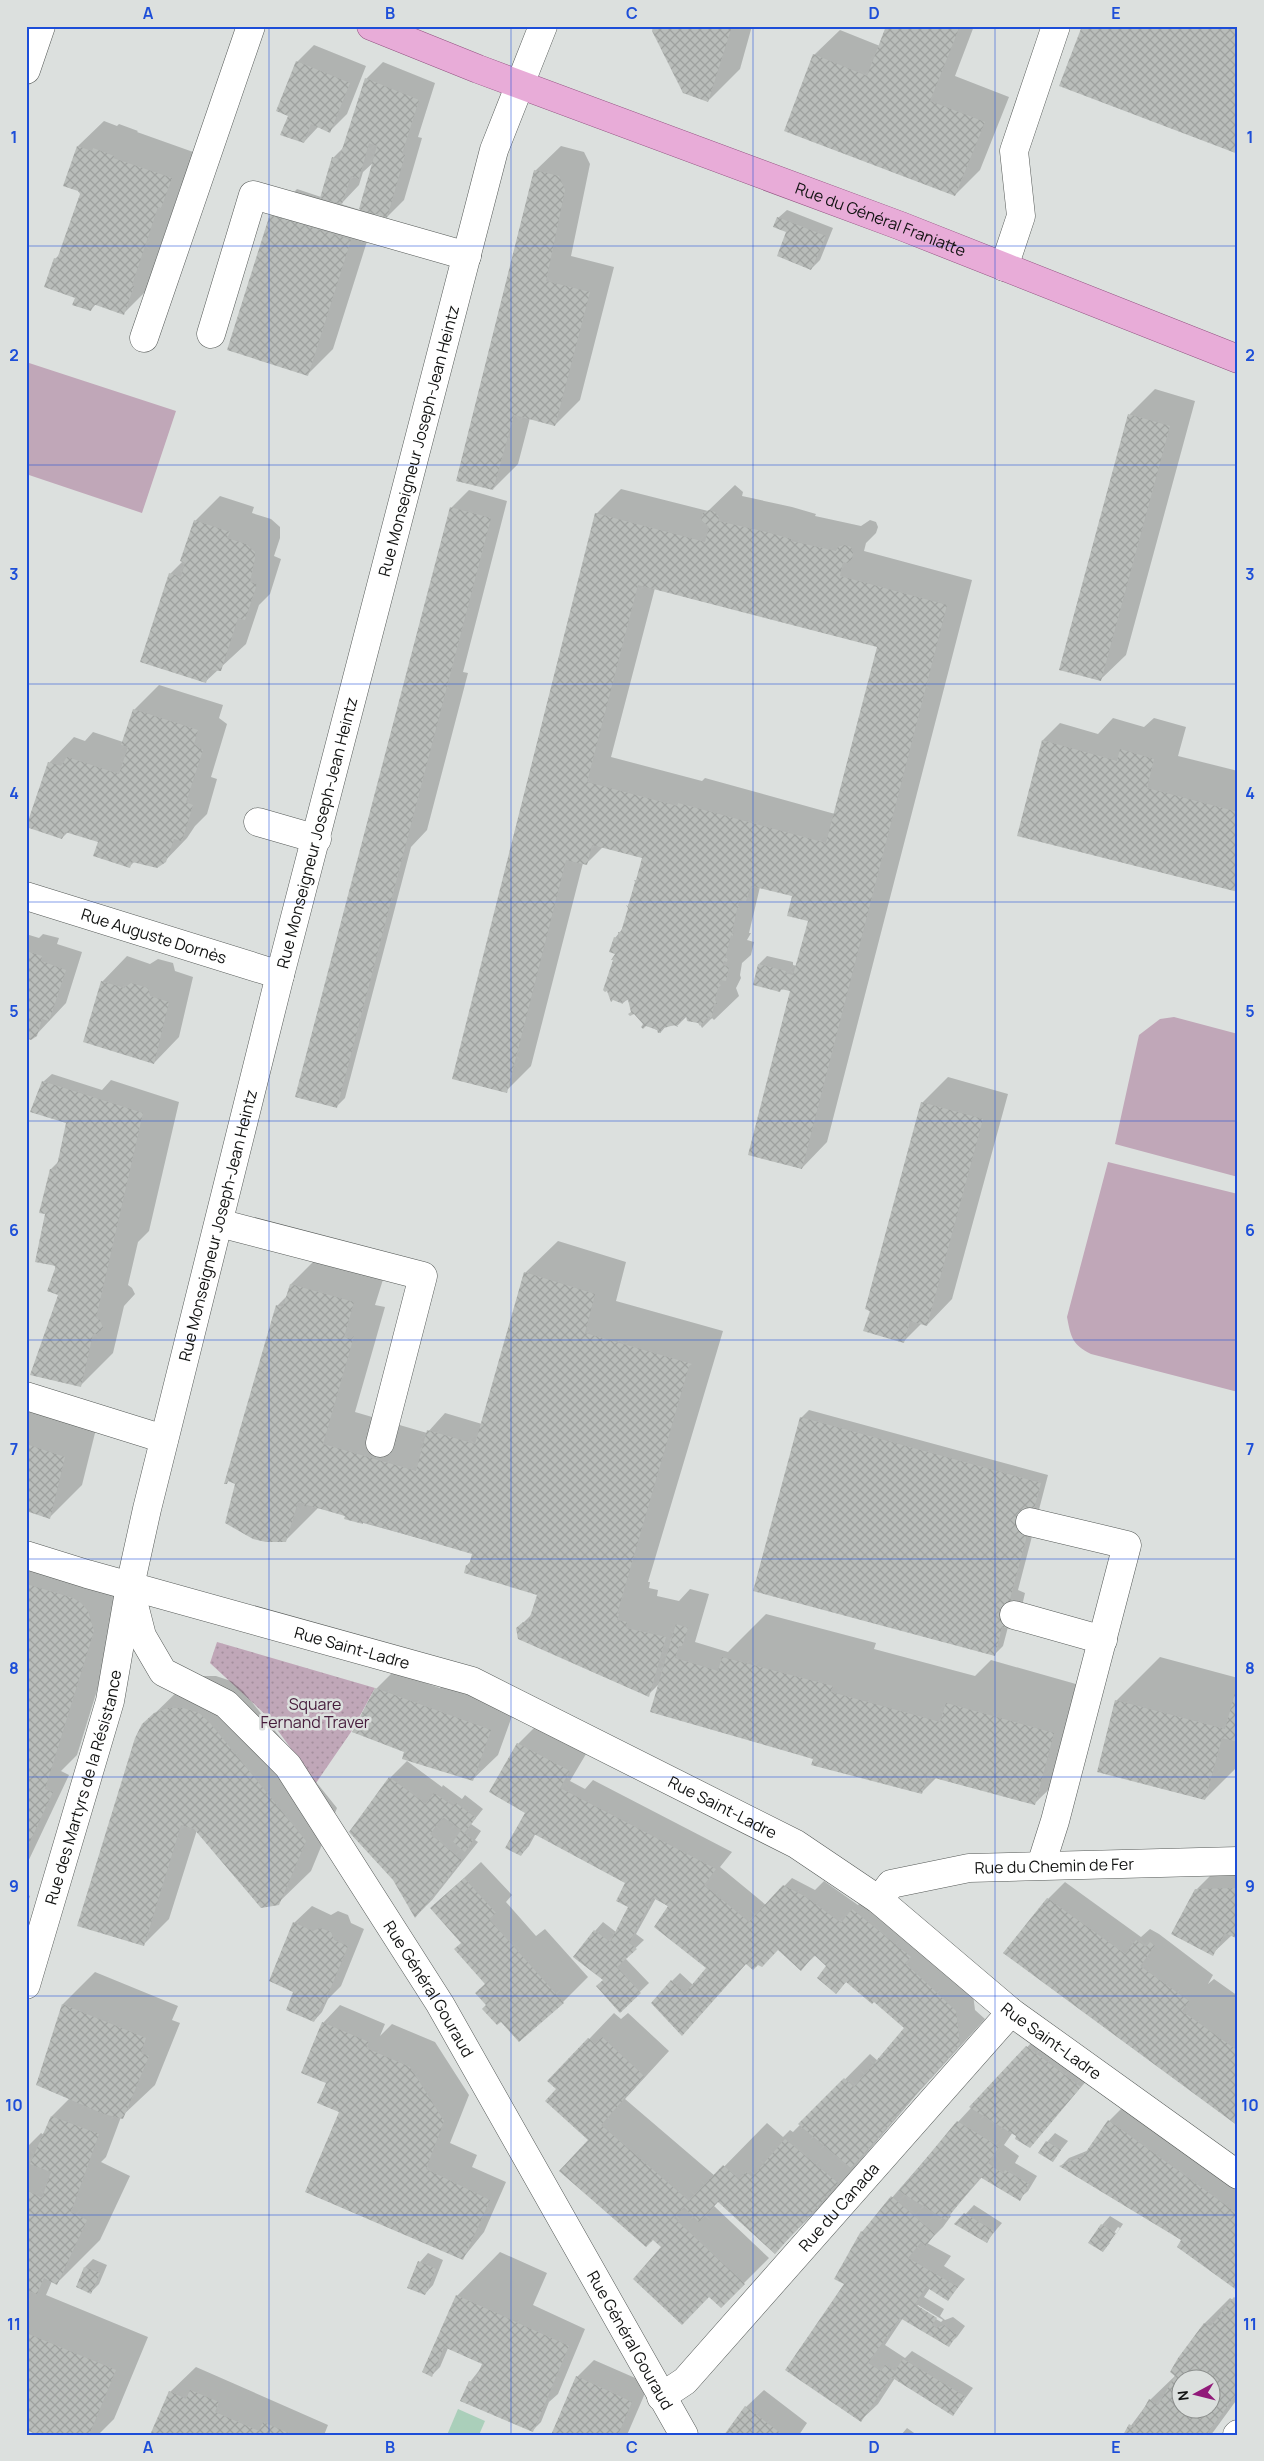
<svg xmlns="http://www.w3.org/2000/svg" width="1264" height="2461" viewBox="0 0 1264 2461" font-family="Manrope,sans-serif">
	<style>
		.park { fill: url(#park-dots) }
		.pitch { fill: #c0a7b8 }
		.water { fill: #aacfba }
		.shadow { fill: #0003; fill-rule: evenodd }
		.building { fill: url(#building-cross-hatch); fill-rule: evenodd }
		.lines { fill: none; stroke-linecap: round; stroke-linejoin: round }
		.minor-casing { stroke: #555957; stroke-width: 29 }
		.major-casing { stroke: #925281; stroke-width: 29 }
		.minor { stroke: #fff; stroke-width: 28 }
		.major { stroke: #e8acd8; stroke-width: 28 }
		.grid { fill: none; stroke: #1d4ed8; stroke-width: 1; stroke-opacity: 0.55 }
		.labels { text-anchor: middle; stroke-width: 5; stroke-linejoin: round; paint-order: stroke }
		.street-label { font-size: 16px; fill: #111211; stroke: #dce0de }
		.park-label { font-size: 16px; fill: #461b3b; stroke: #dce0de }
		.neatline { fill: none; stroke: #1d4ed8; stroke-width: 2 }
		.grid-label { font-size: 16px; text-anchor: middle; font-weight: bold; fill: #1d4ed8 }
	</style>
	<defs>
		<pattern id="park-dots" width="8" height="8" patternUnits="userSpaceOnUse" patternTransform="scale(1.25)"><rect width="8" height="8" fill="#c0a7b8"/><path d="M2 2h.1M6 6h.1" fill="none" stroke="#a48f9d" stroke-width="1.8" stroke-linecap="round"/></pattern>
		<pattern id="building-cross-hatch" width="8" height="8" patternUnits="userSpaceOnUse" patternTransform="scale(1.25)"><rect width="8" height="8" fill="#b9bdba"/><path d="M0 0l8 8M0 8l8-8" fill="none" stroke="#9ea19f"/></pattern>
	</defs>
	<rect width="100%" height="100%" fill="#dce0de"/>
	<!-- park -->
	<path class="park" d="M217 1642 375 1688 351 1732 316 1783 268 1717 210 1663Z"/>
	<!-- pitch -->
	<path class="pitch" d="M26 362 176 411 142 513 26 474Z
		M1174 1017 1238 1034V1177L1115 1144 1139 1035 1160 1019Z
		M1108 1162 1238 1194V1392L1091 1354C1072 1344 1071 1338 1067 1317Z"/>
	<!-- water -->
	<path class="water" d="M458 2409 485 2421 479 2435H447Z"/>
	<!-- shadow -->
	<path class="shadow" d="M654 26H752L740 69 708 101Z
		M887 26H974L955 76 1009 97 980 170 955 195 814 55 840 30 880 46Z
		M314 45 366 66 347 114 330 131 319 126 304 142 290 115 297 62Z
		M383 62 435 83 418 137 422 138 404 200 387 217 376 213 333 349 308 374 272 215 297 189 321 197 334 157 345 146 366 79ZM374 162 360 210 341 204 359 185 363 172Z
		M104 121 117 126 119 124 138 131 137 132 196 153 186 181 181 186 156 259 159 260 149 288 124 313 96 304 91 310 76 297 55 259 60 254 81 194 78 190 65 185 78 146Z
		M561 146 584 152 590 164 571 256 614 267 580 400 555 425 530 418 518 464 493 489 535 171Z
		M787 210 833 228 820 260 811 269 778 218Z
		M1155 389 1195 401 1126 655 1100 680 1060 669 1130 414Z
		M735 485 743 492 742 496 792 507 816 514 815 516 861 526 870 520 876 522 878 527 876 533 866 543 864 551 972 580 827 1142 802 1168 792 987 780 990 759 964 767 956 793 962V965L797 966 809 920 793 896 760 887 749 933H751L747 940 754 942 751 955 742 963 740 975 741 978 736 988 739 996 714 1020 712 1018 702 1028 699 1022 687 1016 678 1025 666 1026 661 1032 645 1024 633 1011 629 998 623 1003 613 999 617 953 615 938 623 928 629 908 628 905 631 901 644 857 603 847 586 864 583 863 531 1066 506 1091 596 514 621 489 708 511ZM655 588 878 646 835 814 705 778 702 781 611 757Z
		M469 490 507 501 463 672 468 673 427 830 411 847 345 1098 336 1107 452 507Z
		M220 496 254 507 252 513 271 519 280 527V538L274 556 281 559 270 594 259 605 246 644 205 682 170 574 183 561 195 521Z
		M159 685 223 705 219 718 227 724 211 777 217 779 207 814 195 826 187 838 162 864 135 861 129 867 99 841 68 832 62 838 49 763 74 737 85 741 93 732 123 742 134 710Z
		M1113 718 1144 727 1154 718 1186 727 1178 756 1238 771V891L1019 835 1043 740 1060 723 1098 734Z
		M26 934 39 938 43 934 59 938 57 944 82 952 66 1003 36 1035 26 1036Z
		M127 956 150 964 158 959 173 963 175 971 193 977 179 1037 154 1063 102 982Z
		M52 1074 102 1090 111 1080 179 1102 149 1231 138 1242 128 1285 132 1288 135 1294 124 1306 113 1353 81 1385 59 1294 47 1214 51 1169 59 1161 68 1123 43 1082Z
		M948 1077 1008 1094 952 1299 927 1325 922 1323 904 1341 867 1309 923 1102Z
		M558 1241 626 1262 616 1301 723 1331 648 1582H650L649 1588 658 1590 657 1596 679 1601 690 1589 709 1594 695 1642 728 1652 766 1614 876 1643 874 1649 975 1676 991 1660 1097 1690 1079 1760 1035 1803 937 1777 922 1792 814 1758 660 1683 648 1695 518 1628 532 1614 538 1594 467 1565 471 1561 473 1553 345 1518 346 1515 318 1508 286 1540 236 1483 229 1480 227 1483 277 1306 288 1295 291 1284 323 1252 386 1270 375 1305 385 1307 355 1412 427 1433 445 1413 482 1424 525 1273Z
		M26 1402 97 1425 82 1485 50 1517 26 1510Z
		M809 1410 1048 1475 1018 1590 1025 1593 1019 1619 1008 1627 1003 1646 994 1655 801 1418Z
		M26 1551 126 1597 77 1755 61 1771 69 1775 26 1866Z
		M1160 1657 1238 1678V1766L1205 1799 1116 1701Z
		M393 1672 440 1688 448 1680 516 1705 498 1755 472 1780 376 1689Z
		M202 1676H216L231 1681 243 1691 337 1808 311 1871 278 1903 197 1830 169 1919 144 1944 143 1725 188 1681Z
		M535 1727 586 1754 570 1781 585 1789 593 1780 732 1852 720 1867 766 1905 792 1878 815 1890 824 1881 858 1905 870 1893 973 1994 975 2010 985 2019 917 2094 826 2201 775 2252 718 2201 714 2206 769 2258 721 2306 663 2247 558 2089 549 2081 614 2013 621 2019 628 2013 669 2051 625 2099 715 2176 767 2123 783 2137 790 2130 793 2132 870 2054 878 2061 905 2028 874 2000 847 1981 836 1992 828 1966 816 1955 801 1969 778 1949 758 1963H746L690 2026 672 1981 680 1973 693 1985 708 1968 669 1907 656 1898 636 1934 644 1940 625 1958 649 1983 620 2011 605 1979 595 1931 603 1922 616 1932 629 1906 627 1882 536 1833 529 1846 521 1855 526 1814 518 1744Z
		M407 1761 442 1787 443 1785 462 1799 465 1795 483 1809 471 1824 481 1831 475 1840 478 1842 432 1900 416 1916 390 1778Z
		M481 1862 512 1895 506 1902 536 1936 545 1929 588 1977 563 2002 488 2005 486 1984 462 1943 432 1908Z
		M1222 1864H1238V1938L1232 1935 1212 1954 1196 1890Z
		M1065 1882 1141 1937 1150 1929 1159 1934 1213 1975 1208 1984 1214 1979 1238 1996V2124L1048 1899Z
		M26 1894 30 1896 26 1907Z
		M312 1906 331 1915 338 1911 348 1915 351 1923 364 1929 341 1986 328 1999 322 2012 314 2021 294 1992V1923Z
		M95 1972 178 2006 172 2020 180 2023 155 2085 121 2117 106 2157 101 2162 130 2176 100 2240 57 2283 52 2281 46 2295 148 2337 114 2419 98 2435H41L29 2429 26 2435V2148L41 2133 44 2135 52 2116 70 2098 38 2084 63 2004Z
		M340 2005 385 2024 380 2036 392 2024 435 2042 469 2095 450 2143 477 2155 472 2167 506 2182 484 2232 463 2258 341 2112 327 2082 323 2023Z
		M1044 2029 1097 2069 1029 2146 1013 2132 1004 2145 1019 2156 1015 2163 1037 2176 1028 2191 1019 2199 983 2176 949 2215 951 2216 943 2227 927 2243 951 2256 944 2266 965 2279 948 2299 930 2288 924 2297 944 2309 940 2316 945 2320 953 2317 965 2326 957 2337 948 2345 903 2318 885 2345 905 2358 912 2351 973 2388 953 2415 895 2378 878 2404 860 2421 846 2284 836 2279 862 2232 958 2122ZM918 2305 943 2320 941 2322 916 2307Z
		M1126 2104 1238 2185V2289L1183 2240 1061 2166 1069 2158 1089 2150 1109 2121Z
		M1055 2133 1068 2141 1053 2160 1047 2142Z
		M974 2205 1002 2223 986 2242 956 2224Z
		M1110 2216 1123 2224 1111 2242 1120 2228 1118 2227 1107 2243H1110L1103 2251 1102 2225Z
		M500 2252 547 2273 533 2305 585 2329 558 2394 549 2402 541 2422 533 2430 470 2382 484 2364 448 2348 440 2367 432 2375 457 2296Z
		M428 2253 443 2260 433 2285 425 2294 420 2262Z
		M93 2259 107 2265 99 2284 91 2292 85 2267Z
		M1238 2295V2398L1211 2435H1124L1150 2400 1176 2375 1179 2359 1205 2323 1230 2298 1233 2300ZM1182 2378H1212V2408H1182Z
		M594 2360 649 2384 627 2435H552L577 2377Z
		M196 2367 328 2425 324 2435H152L170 2392Z
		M764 2390 807 2423 799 2435H726L746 2407Z
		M907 2428 917 2435H901Z"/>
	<!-- building -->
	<path class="building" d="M653 26H732L708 102 683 93 652 31Z
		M886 26H960L930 101 985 122 955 196 784 131 813 54 867 76Z
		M1082 26H1238V154L1059 86Z
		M296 61 350 83 330 133 311 124 304 143 280 135 288 116 276 111Z
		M365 78 419 100 402 154 405 155 387 218 359 209 377 146 369 143 359 179 351 176 342 204 320 198 332 157 339 159Z
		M77 146 92 151 93 148 114 156 113 158 172 178 161 208 158 207 132 285 134 286 124 315 93 304 91 311 72 305 75 298 44 287 54 258 57 259 80 194 78 191 63 186Z
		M534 170 559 176 565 190 546 281 590 292 555 426 514 415 493 490 456 481Z
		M270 214 351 240 308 376 227 350Z
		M777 217 826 236 811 270 777 256 786 232 773 227Z
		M1128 414 1170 426 1101 681 1059 670Z
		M450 507 491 518 337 1108 295 1097Z
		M709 510 715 512 719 517 718 521 766 532 791 539V541L836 551 838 547 844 545 851 547 853 553 852 559 847 563 843 562 840 576 947 605 802 1169 748 1155 790 991 781 989 780 992 753 985 758 964 786 971 785 973 793 975 808 921 787 916 792 896 751 886 746 901 739 900 738 906 740 907 737 909 732 933 734 934 733 936 731 935 725 958H728L727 962 724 961 723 965 729 967 726 981 720 980 719 984 721 985 718 988 715 1000 717 1004H714L712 1017 711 1019 709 1016 700 1026 698 1023 687 1021 686 1016 677 1024 678 1027 674 1025 661 1029V1033H658L657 1030 646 1026 643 1029 641 1027 643 1024 634 1014 630 1016 628 1014 631 1012 628 1000 622 1001 623 1004 613 1000 611 1002 607 991 605 992 603 990 613 960H611L615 954 609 952 614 937 619 939 618 932H621L628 908 626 905 628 906 635 882 634 880H636L642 858 592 845 587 865 566 860 507 1093 452 1079 595 513 705 542 709 527 701 520 703 513ZM638 585 877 647 826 843 678 803 677 806 587 782Z
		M194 520 230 532 227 538 246 544 255 552V558L250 582 257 584 245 620 238 618 221 671 210 670 206 683 140 662 169 573 181 577 185 563 180 561Z
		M133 709 198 730 194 744 203 750 186 802 193 805 182 841 174 839 166 862 157 868 132 862 130 868 93 856 98 842 65 832 62 839 26 827 48 762 61 766 67 757 119 774 128 747 121 745Z
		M1042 740 1117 761 1120 749 1154 759 1147 788 1238 812V892L1017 836Z
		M26 951 42 956 41 961 66 970 49 1021 42 1019 37 1036 31 1040 26 1038Z
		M101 981 124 988 131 983 148 988 150 996 169 1002 154 1064 83 1042Z
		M42 1081 143 1113 96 1318 100 1320 103 1328 97 1334H93L81 1387 30 1375 58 1295 47 1291 56 1266 35 1262 45 1214 39 1213 50 1169 56 1170 66 1123 30 1112Z
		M921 1102 983 1119 927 1326 910 1321 904 1343 863 1331 870 1311 865 1309Z
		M524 1272 595 1294 585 1333 692 1364 689 1366 617 1614H619L617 1620 627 1622 626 1628 666 1637 649 1697 518 1639 516 1628 523 1622 528 1623 537 1595 464 1573 466 1565H469L472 1554 363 1522V1524L344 1519 345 1516 307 1505 306 1507H304L305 1504 298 1502 286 1542H266L253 1539 225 1523 235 1484 228 1481 227 1484H224L276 1305 283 1307 290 1284 354 1302 344 1337 351 1339 354 1336 323 1444 416 1471 427 1430 475 1444Z
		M800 1417 1041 1483 1010 1599 1018 1601 1011 1629 1002 1627 995 1656 753 1591Z
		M26 1444 65 1457 50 1519 26 1511Z
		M26 1584 73 1598 81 1603 88 1611 94 1631 45 1789 53 1792 26 1850Z
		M676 1624 688 1628 682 1646H679L675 1658 718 1671 722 1657 833 1686 831 1692 940 1722 946 1703 1054 1733 1035 1805 927 1776 922 1794 811 1765 813 1759 650 1712Z
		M1238 1682V1742L1222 1738 1205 1800 1097 1772 1115 1700 1225 1729Z
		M375 1688 491 1730 473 1781 402 1759 404 1752 352 1732Z
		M168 1708H183L199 1713 210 1723 306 1841 279 1905 261 1908 194 1829 181 1825 144 1946 77 1926 135 1738 142 1724 154 1713Z
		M517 1743 570 1771 560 1788 716 1869 704 1885 749 1922 783 1885 806 1897 841 1923 852 1909 911 1957 905 1963 956 2011 960 2044 851 2168 798 2124 844 2078 854 2087 904 2028 874 2002 872 2004 846 1982 836 1994 817 1978 826 1966 814 1955 801 1971 778 1950 762 1967 758 1965 753 1970 746 1964 682 2036 651 2003 671 1980 685 1993 706 1968 654 1927 668 1906 653 1898 629 1943 637 1949 617 1967 641 1993 620 2013 596 1986 603 1980 573 1957 594 1930 610 1942 628 1907 616 1901 625 1883 534 1834 521 1856 505 1848 525 1813 489 1792Z
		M389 1777 426 1804 434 1793 453 1806 456 1803 476 1818 464 1833 473 1840 465 1852 453 1842 461 1830 443 1817 430 1834 462 1860 415 1918 393 1880 349 1832Z
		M464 1878 496 1913 489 1919 564 2003 519 2042 501 2022 497 2025 482 2009 486 2005 475 1993 485 1984 454 1949 461 1943 430 1908Z
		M1238 1888V1939L1225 1933 1213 1956 1171 1934 1195 1889Z
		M1047 1898 1125 1954 1136 1940 1146 1947 1150 1942 1155 1946 1140 1966 1189 2001 1182 2011 1238 2051V2126L1003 1953Z
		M293 1922 313 1931 320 1928 331 1932 334 1940 348 1946 324 2004H322L314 2022 286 2010 293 1992 269 1981Z
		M62 2004 146 2038 141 2053 149 2056 123 2119 104 2114 36 2085Z
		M322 2022 369 2042 366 2048 410 2067 444 2121 426 2169 490 2200 463 2260 305 2192 339 2112 317 2103 326 2083 301 2073Z
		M602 2037 644 2076 601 2125 689 2201 723 2165 739 2179 746 2172 752 2177 785 2139 838 2183 775 2254 718 2202 699 2222 684 2207 674 2218 745 2284 721 2308 709 2297 682 2325 633 2279 661 2247 653 2240 646 2247 559 2171 588 2140 545 2101 556 2089 547 2081 588 2038 595 2044Z
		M1026 2046 1081 2087 1030 2148 1015 2139 1016 2136 969 2107Z
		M51 2116 99 2134 71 2212 87 2220 57 2285 44 2278 37 2294 30 2291 26 2299V2190L42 2198 51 2172 30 2164Z
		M1108 2120 1238 2214V2291L1177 2247 1181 2240 1059 2166 1083 2156Z
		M957 2121 999 2147 988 2163 1003 2174 1005 2170 1029 2184 1020 2201 980 2177 946 2220 899 2191Z
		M1046 2141 1061 2150 1053 2162 1038 2153Z
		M891 2196 935 2234 926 2246 921 2242 908 2258 958 2287 948 2301 926 2287 915 2304 937 2318 932 2325 936 2328 944 2325 957 2335 949 2347 900 2318 868 2363 881 2371 885 2365 895 2371 903 2359 966 2397 953 2416 891 2377 861 2422 785 2370 844 2284 834 2279 861 2231 862 2232Z
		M964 2213 994 2231 987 2243 954 2224Z
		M1101 2224 1116 2233 1103 2252 1088 2243Z
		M418 2261 436 2269 425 2295 407 2288Z
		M84 2267 100 2273 91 2294 76 2287Z
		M456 2295 569 2346 533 2432 460 2401 469 2381 474 2383 482 2364 444 2347 432 2377 422 2372Z
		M1234 2297 1238 2300V2392L1206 2435H1123L1129 2424 1134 2427 1149 2399 1158 2405 1175 2376 1170 2372 1178 2358 1204 2323 1211 2326ZM1182 2378H1212V2408H1182Z
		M26 2333 116 2370 89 2435H38L26 2430Z
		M576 2376 632 2402 618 2435H551Z
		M190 2390 219 2402 215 2412 259 2431 263 2422 293 2435H150L169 2391 186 2399Z
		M745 2406 783 2435H724Z"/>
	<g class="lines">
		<!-- minor casing -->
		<g class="minor-casing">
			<g id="minor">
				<path d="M26 70 41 26"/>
				<path d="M1004 267 1021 216 1014 151 1056 26"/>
				<path d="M211 334 253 195 467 256"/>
				<path d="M144 338 251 26"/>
				<path d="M258 822 317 839"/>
				<path id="s1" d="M26 896 280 975"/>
				<path d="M219 1223 423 1276 380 1443"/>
				<path d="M26 1396 164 1439"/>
				<path d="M1030 1522 1127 1545 1055 1821 1041 1865"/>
				<path id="s2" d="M26 1555 87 1574 472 1681 796 1844 879 1900 1011 2012 1238 2175"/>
				<path id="s3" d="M132 1597 142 1636 163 1672 226 1704 288 1766 440 2004 684 2435"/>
				<path d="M1014 1615 1103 1640"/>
				<path id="s4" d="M879 1900 891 1884 969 1868 1238 1861"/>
				<path id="s5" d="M26 1985 110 1701 130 1586 147 1509 280 975 494 150 543 26"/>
				<path id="s6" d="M661 2397 685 2381 1011 2012"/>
				<path d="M1237 2435 1238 2434"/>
			</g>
		</g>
		<!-- major casing -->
		<g class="major-casing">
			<g id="major">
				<path id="s7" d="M371 26 478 69 901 226 1238 359"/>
			</g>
		</g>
		<!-- minor -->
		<use href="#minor" class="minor"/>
		<!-- major -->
		<use href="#major" class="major"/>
	</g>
	<!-- grid -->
	<path class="grid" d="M269 26V2435M511 26V2435M753 26V2435M995 26V2435M26 246H1238M26 465H1238M26 684H1238M26 902H1238M26 1121H1238M26 1340H1238M26 1559H1238M26 1777H1238M26 1996H1238M26 2215H1238"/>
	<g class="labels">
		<!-- street labels -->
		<g class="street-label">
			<text dy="6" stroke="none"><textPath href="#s7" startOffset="545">Rue du Général Franiatte</textPath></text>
			<text dy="6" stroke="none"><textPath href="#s5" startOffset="1594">Rue Monseigneur Joseph-Jean Heintz</textPath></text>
			<text dy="6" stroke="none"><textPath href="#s5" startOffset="1189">Rue Monseigneur Joseph-Jean Heintz</textPath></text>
			<text dy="6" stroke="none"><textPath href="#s1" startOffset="134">Rue Auguste Dornès</textPath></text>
			<text dy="6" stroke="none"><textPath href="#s5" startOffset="784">Rue Monseigneur Joseph-Jean Heintz</textPath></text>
			<text dy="6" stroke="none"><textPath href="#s2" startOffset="339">Rue Saint-Ladre</textPath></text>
			<text dy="6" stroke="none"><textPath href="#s5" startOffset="206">Rue des Martyrs de la Résistance</textPath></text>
			<text dy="6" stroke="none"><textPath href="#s2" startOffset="744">Rue Saint-Ladre</textPath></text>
			<text dy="6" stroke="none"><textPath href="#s4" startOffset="185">Rue du Chemin de Fer</textPath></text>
			<text dy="6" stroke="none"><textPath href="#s3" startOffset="504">Rue Général Gouraud</textPath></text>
			<text dy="6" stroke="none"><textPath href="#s2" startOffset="1149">Rue Saint-Ladre</textPath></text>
			<text dy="6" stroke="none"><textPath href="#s6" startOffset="261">Rue du Canada</textPath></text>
			<text dy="6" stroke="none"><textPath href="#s3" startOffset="909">Rue Général Gouraud</textPath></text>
		</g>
		<!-- park labels -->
		<g class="park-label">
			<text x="315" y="1710">Square<tspan x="315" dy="18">Fernand Traver</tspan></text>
		</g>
	</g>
	<!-- border -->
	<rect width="1264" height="2461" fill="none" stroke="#dce0de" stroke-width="55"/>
	<!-- north arrow -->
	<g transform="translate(1196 2394) rotate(263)"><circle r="24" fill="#dce0de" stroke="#8b8e8c"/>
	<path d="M0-4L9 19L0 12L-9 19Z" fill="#911a79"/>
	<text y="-8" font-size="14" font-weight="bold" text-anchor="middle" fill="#111211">N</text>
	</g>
	<rect x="28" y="28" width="1208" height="2406" class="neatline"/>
	<g class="grid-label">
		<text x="148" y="19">A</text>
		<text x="390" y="19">B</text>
		<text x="632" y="19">C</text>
		<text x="874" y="19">D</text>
		<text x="1116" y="19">E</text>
		<text x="14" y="143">1</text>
		<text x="1250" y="143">1</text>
		<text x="14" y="361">2</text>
		<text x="1250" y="361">2</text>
		<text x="14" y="580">3</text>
		<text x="1250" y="580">3</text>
		<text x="14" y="799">4</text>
		<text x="1250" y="799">4</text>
		<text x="14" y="1017">5</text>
		<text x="1250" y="1017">5</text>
		<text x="14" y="1236">6</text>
		<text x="1250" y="1236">6</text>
		<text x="14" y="1455">7</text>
		<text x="1250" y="1455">7</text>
		<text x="14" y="1674">8</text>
		<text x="1250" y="1674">8</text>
		<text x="14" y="1892">9</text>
		<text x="1250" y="1892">9</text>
		<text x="14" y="2111">10</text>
		<text x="1250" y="2111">10</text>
		<text x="14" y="2330">11</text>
		<text x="1250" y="2330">11</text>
		<text x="148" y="2453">A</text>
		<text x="390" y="2453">B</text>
		<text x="632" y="2453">C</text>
		<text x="874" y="2453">D</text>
		<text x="1116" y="2453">E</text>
	</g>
</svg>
